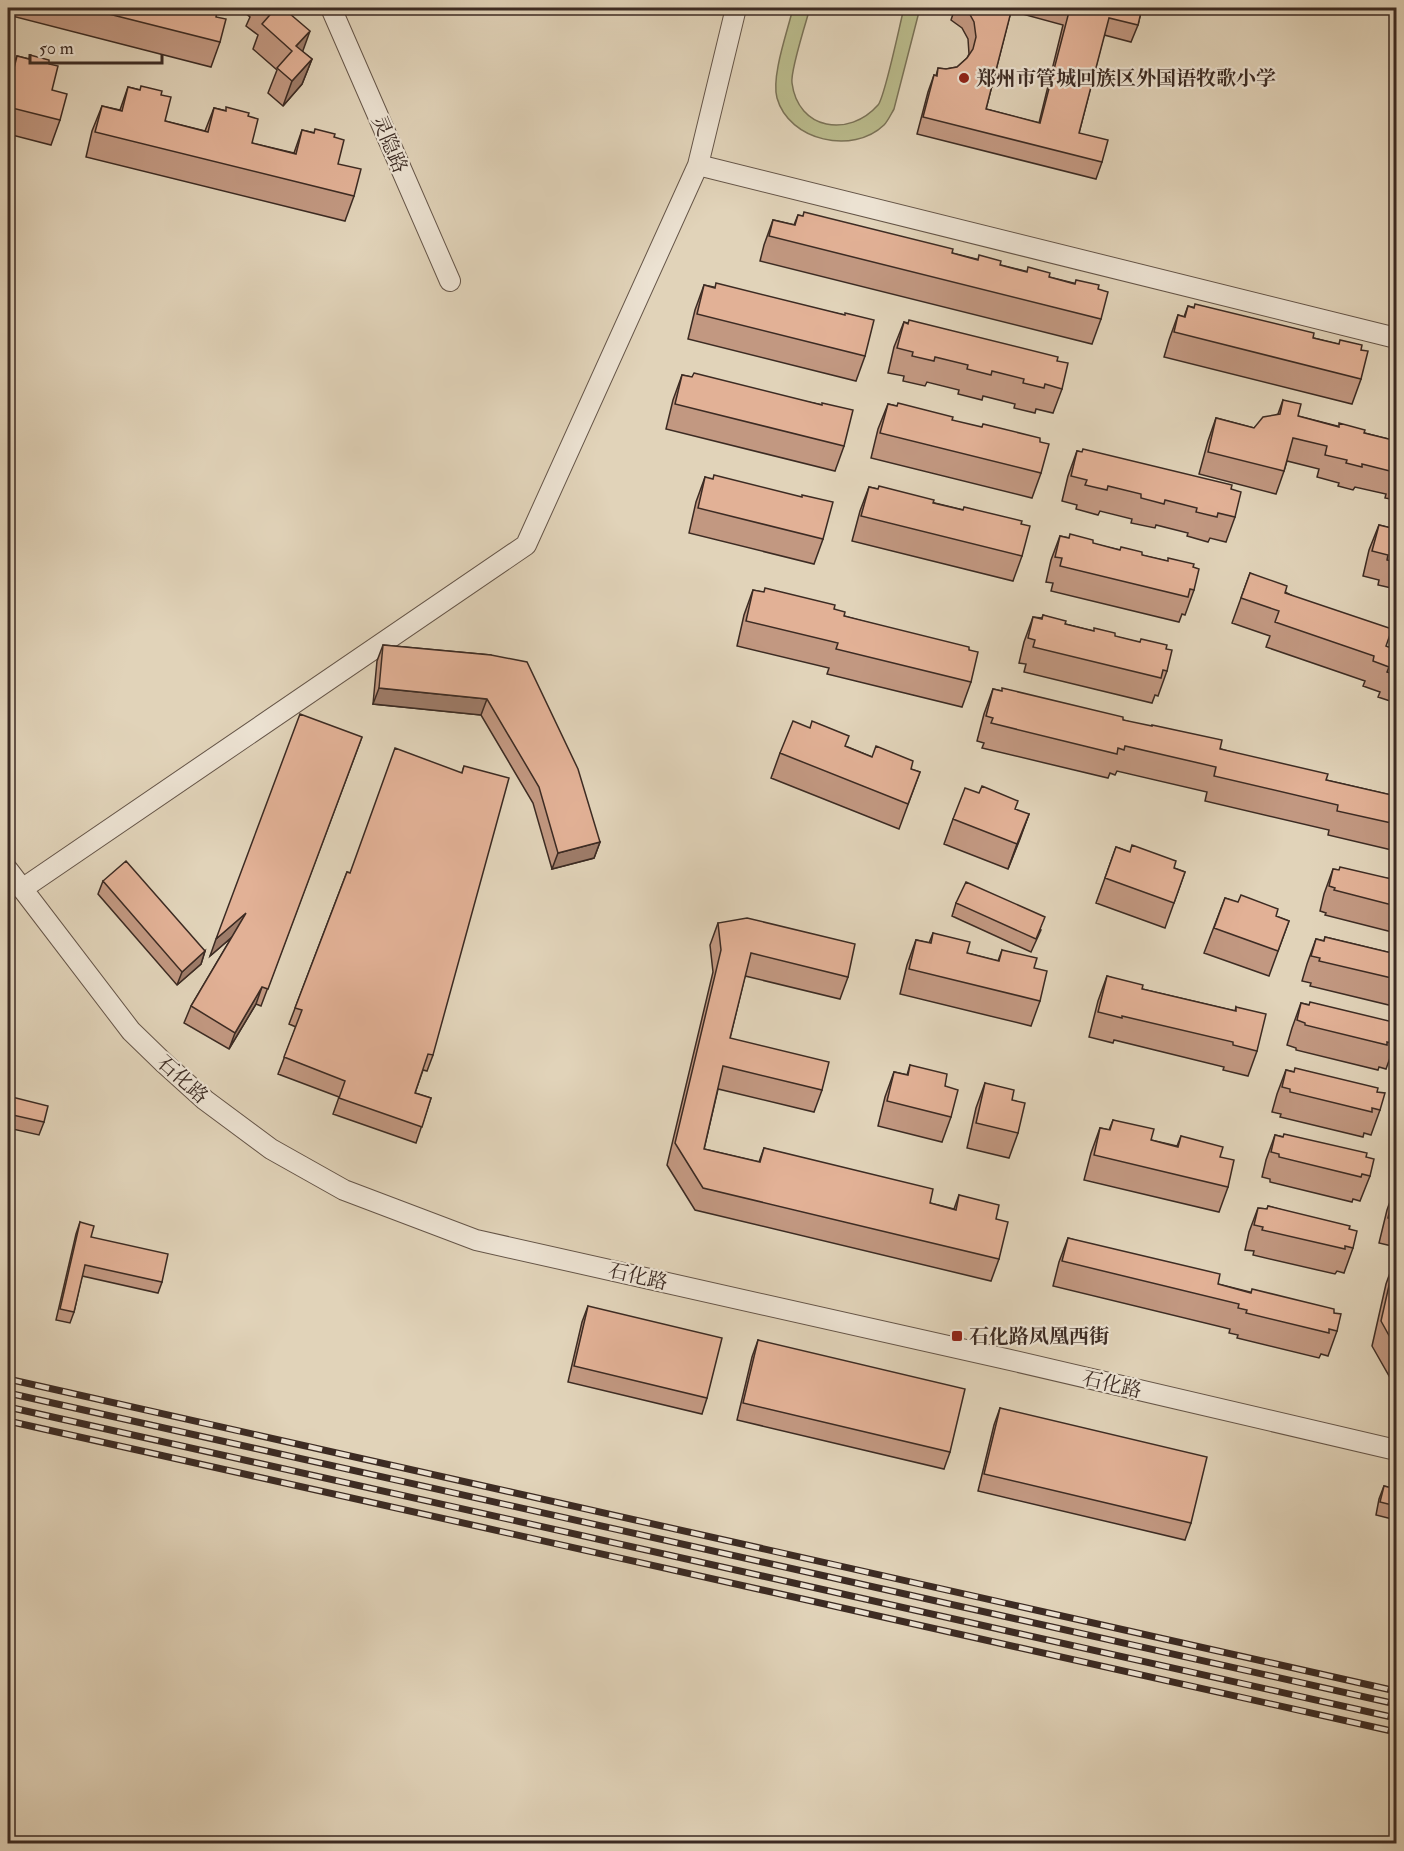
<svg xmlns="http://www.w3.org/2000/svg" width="1404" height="1851" viewBox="0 0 1404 1851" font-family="'IM FELL Double Pica','Noto Serif SC',serif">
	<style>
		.green { fill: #b9ba8b; stroke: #7a7257; stroke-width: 1.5 }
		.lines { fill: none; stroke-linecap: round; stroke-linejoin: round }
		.minor-casing { stroke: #655548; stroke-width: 22 }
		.minor { stroke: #ece2d2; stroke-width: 20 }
		.rail-casing { stroke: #3c2b23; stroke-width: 7 }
		.rail { stroke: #ece2d2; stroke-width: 4.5; stroke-dasharray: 14; stroke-linecap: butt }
		.wall { fill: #c29881; stroke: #3c2b23; stroke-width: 1.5; fill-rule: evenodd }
		.shaded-wall { fill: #9e7c69; stroke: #3c2b23; stroke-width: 1.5 }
		.building { fill: #e2b196; stroke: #3c2b23; stroke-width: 1.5 }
		.poi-dot { fill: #8f2418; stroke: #ece2d2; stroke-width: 2 }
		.labels { text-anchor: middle; stroke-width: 4.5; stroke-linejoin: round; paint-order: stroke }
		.poi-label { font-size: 20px; font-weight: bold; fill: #3c2b23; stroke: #ece2d2; text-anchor: start }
		.street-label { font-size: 20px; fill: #3c2b23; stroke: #ece2d2 }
	</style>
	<rect width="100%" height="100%" fill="#e1d3b9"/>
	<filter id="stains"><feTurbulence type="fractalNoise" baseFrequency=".00333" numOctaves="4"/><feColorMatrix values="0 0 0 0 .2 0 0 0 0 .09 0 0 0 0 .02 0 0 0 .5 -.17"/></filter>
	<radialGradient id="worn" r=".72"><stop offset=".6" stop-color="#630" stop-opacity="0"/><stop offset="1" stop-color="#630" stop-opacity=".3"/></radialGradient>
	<!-- green -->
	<path class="green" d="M793 8H810C806 22 790 72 792 83 798 130 849 138 878 105 885 97 900 23 904 8H920L894 109C891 114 888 121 884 125 853 155 789 141 777 98 771 76 788 30 793 8Z"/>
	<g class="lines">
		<!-- minor casing -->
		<g class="minor-casing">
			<path id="minor" d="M331 8 450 281
				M698 165 1396 338
				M8 870 131 1031 164 1063 205 1100 271 1149 344 1190 476 1240 1006 1359 1396 1450
				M22 889 526 545 698 165 736 8"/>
		</g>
		<!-- minor -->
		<use href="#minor" class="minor"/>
		<!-- rail casing -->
		<g class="rail-casing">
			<path id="rail" d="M8 1379 1396 1691
				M8 1393 1396 1704
				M8 1407 1396 1718
				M8 1421 1396 1732"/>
		</g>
		<!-- rail -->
		<use href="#rail" class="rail"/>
	</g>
	<!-- wall -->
	<path class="wall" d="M8 8H180L216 17 220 42 211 67 8 15Z
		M239 8H288L286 11 302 51 312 59 302 84 283 106 268 93 277 70 253 49 258 35 246 26 250 17Z
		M947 8H1142L1138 25 1131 42 1104 35 1079 133 1102 162 1096 179 917 134 928 92 934 75 936 76 938 68 946 69 957 67 967 58 969 54 968 39 962 28 951 20 954 11 946 9ZM1011 11 1063 25 1039 123 986 109Z
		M17 56 49 64 52 90 60 120 51 145 8 134V79V80Z
		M128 87 161 95 165 121 205 131 214 108 248 116 252 143 294 153 302 130 334 137 338 164 354 196 345 221 86 157 92 131 102 106 120 110Z
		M798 215 1098 289 1101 319 1092 344 760 261 764 245 773 220 794 225Z
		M704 285 844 315 865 356 856 381 688 339 695 310Z
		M1188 306 1361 350V379L1352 404 1164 357 1169 340 1178 315 1184 317Z
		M904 322 1057 361 1062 389 1053 413 1036 409 1035 413 1014 408 1015 404 983 396 982 400 958 394 959 390 927 382 925 386 903 381 904 376 888 373 894 347Z
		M682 375 822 405 844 446 835 471 666 429 673 400Z
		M1283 400 1298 416 1392 440 1396 437V500L1385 498 1386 494 1355 487 1353 490 1338 486 1339 483 1317 477 1319 469 1287 461 1284 471 1276 494 1199 474 1208 441 1216 418 1254 428 1278 414Z
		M888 404 952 420 1041 473 1032 498 871 458 878 429Z
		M1077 451 1231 489 1235 517 1226 542 1210 538 1208 542 1187 536 1188 533 1156 525 1155 528 1131 523 1132 519 1100 511 1098 515 1076 509 1077 505 1062 501 1068 476Z
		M705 477 823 539 814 564 689 533 696 502Z
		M869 487 1021 524 1022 556 1013 581 852 541 860 511Z
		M1379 525 1395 529 1396 527V589L1378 585 1379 580 1363 576 1369 550Z
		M1060 536 1193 567 1194 590 1185 615 1182 614 1179 622 1051 591 1053 583 1046 582 1051 560Z
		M1250 573 1386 646 1396 650V703L1378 697 1380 692 1363 686 1365 681 1266 647 1270 636 1232 623Z
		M753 590 834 609 844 616 969 650 971 682 962 707 827 674 829 668 737 646 744 615Z
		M1043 615 1065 624 1166 649 1167 671 1158 696 1155 695 1152 703 1024 672 1026 664 1019 663 1024 642 1033 617 1042 618Z
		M383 645 491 655 600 842 594 858 552 869 533 803 481 715 373 704 377 661Z
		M993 689 1123 720 1326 780 1396 796V851L1328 835 1329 830 1205 801 1207 792 1117 771 1115 775 1110 773 1108 778 982 748 984 743 977 741 984 714Z
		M362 737 261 1006 256 1004 229 1049 184 1023 191 1006 232 937 210 956Z
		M845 746 872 757 920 772 899 829 771 778 780 753Z
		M464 766 433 1055 427 1071 423 1070 415 1093 431 1098 416 1143 333 1114 339 1097 278 1074 296 1027 289 1024 347 872 350 873 462 773Z
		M1029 814 1008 869 944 844 953 819Z
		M1116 847 1185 872 1165 928 1096 903Z
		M1333 869 1396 880V933L1325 915 1326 913 1320 911 1324 894Z
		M103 881 205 951 201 964 177 985 98 894Z
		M1225 898 1289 921 1269 976 1204 953Z
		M956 903 1041 930 1031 952 952 916Z
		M718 923 848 977 840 999 745 976 730 1038 822 1090 814 1112 718 1089 704 1149 759 1162 764 1148 930 1203 954 1209 959 1195 996 1219 999 1259 991 1281 695 1210 667 1165 713 972 710 945Z
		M933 933 967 953 998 961 1002 950 1040 1001 1031 1026 900 994 907 965 916 940 929 943Z
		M1325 937 1396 954V1003H1394L1393 1006 1310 986 1311 983 1302 981 1307 964 1316 939 1324 941Z
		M1107 976 1142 989 1235 1011 1236 1007 1257 1051 1248 1076 1223 1070 1224 1067 1114 1040 1113 1043 1089 1037 1098 1001Z
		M1301 1003 1392 1025 1395 1044 1386 1069 1379 1067 1378 1070 1296 1050V1048L1287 1045 1292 1028Z
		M910 1065 945 1086 951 1117 942 1142 878 1126 885 1097 894 1072 907 1075Z
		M1286 1070 1377 1092 1380 1110 1371 1135 1364 1133 1363 1137 1280 1117 1281 1114 1272 1112 1277 1094Z
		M985 1083 1012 1100 1018 1133 1009 1158 967 1148 976 1108Z
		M8 1096 44 1122 39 1135 8 1128Z
		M1113 1120 1151 1140 1177 1146 1181 1136 1220 1157 1228 1187 1219 1212 1084 1180 1091 1153 1100 1128 1109 1130Z
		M1275 1135 1366 1157 1370 1176 1360 1201 1353 1199 1352 1202 1270 1182V1179L1262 1177 1266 1160Z
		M1396 1185V1247L1379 1243 1387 1210Z
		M1268 1206 1349 1229 1353 1248 1344 1273 1337 1271 1335 1274 1253 1255 1254 1251 1245 1250 1249 1232 1258 1208 1267 1209Z
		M80 1222 91 1237 162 1282 158 1293 82 1276 74 1312 70 1323 56 1320 76 1234Z
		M1068 1238 1218 1284 1334 1313 1337 1331 1328 1356 1321 1354 1319 1358 1237 1338 1238 1335 1229 1333 1230 1329 1053 1286 1059 1262Z
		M1395 1259 1396 1260V1382L1392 1381 1372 1346 1386 1284Z
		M588 1306 707 1398 702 1414 568 1382 582 1322Z
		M758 1340 950 1452 944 1469 737 1420 752 1357Z
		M1000 1408 1191 1523 1185 1540 978 1491 994 1425Z
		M1384 1486 1396 1489V1520L1376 1515 1379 1499Z"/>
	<!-- shaded-wall -->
	<path class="shaded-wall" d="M310 31 301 56 296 46Z
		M312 59 302 84 283 106 292 81Z
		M379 688 487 699 481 715 373 704Z
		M1029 814 1020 839 1008 869 1017 844Z
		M600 842 594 858 552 869 558 853Z
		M246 913 240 930 210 956 216 939Z
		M205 951 201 964 177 985 182 972Z
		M262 987 256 1004 229 1049 235 1033Z"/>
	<!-- building -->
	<path class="building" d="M85 8H180L195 11 196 8H199L217 12 216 17 226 19 220 42Z
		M263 8H276L271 14Z
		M276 8H283L310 31 296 46 312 59 292 81 277 68 292 51 262 24Z
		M964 8H1012L986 109 1040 123 1070 8H1069H1142L1138 25 1109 18 1079 133 1108 140 1102 162 923 117 934 75 937 76 938 68 946 69 957 67 967 58 973 49 976 37 974 22 968 11Z
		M30 55 49 60V64L58 66 52 90 67 94 60 120 8 107V79L11 80 17 56 29 59Z
		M141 86 162 91 161 95 171 97 165 121 208 132 214 108 226 111V107L249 113 248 116 258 119 252 143 296 154 302 130 314 133 315 129 335 134 334 137 344 140 338 164 361 169 354 196 95 132 102 106 122 111 128 87 140 90Z
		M804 212 953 249 952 253 978 260 979 255 1001 261 1000 265 1027 272 1028 267 1050 273 1049 277 1075 284 1076 280 1099 285 1098 289 1108 292 1101 319 769 236 773 220 795 225 798 215 803 216Z
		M716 283 845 315V313L874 320 865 356 697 314 704 285 715 288Z
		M1195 304 1314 333 1313 338 1339 344 1340 340 1362 345 1361 350 1368 351 1361 379 1174 332 1178 315 1185 317 1188 306 1194 308Z
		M909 320 1058 357 1057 361 1068 363 1062 389 1045 384 1044 388 1023 383 1024 379 992 371 991 375 967 369 968 365 935 357 934 361 912 356 913 352 897 348 904 322 908 324Z
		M694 373 822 405V403L853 410 844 446 675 404 682 375 692 377Z
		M1283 400 1301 404 1298 416 1339 427V423L1365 430 1364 433 1393 440 1394 437H1396V476L1393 475 1394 472 1362 464V467L1346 463 1347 460 1325 455 1327 446 1293 438 1284 471 1208 452 1216 418 1254 428 1263 417 1280 414Z
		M898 403 953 417 952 420 982 427 983 424 1040 438V442L1049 444 1041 473 880 433 888 404 897 406Z
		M1083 449 1232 485 1231 489 1241 492 1235 517 1218 513 1217 517 1196 512 1197 508 1165 500 1164 504 1141 498V494L1108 486 1107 490 1085 485 1087 480 1071 476 1077 451 1082 452Z
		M714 475 802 497V495L833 502 823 539 698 508 705 477 713 479Z
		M879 486 934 500 933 503 963 510 964 507 1022 521 1021 524 1030 526 1022 556 861 516 869 487 878 489Z
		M1379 525 1395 529 1396 527V562L1387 560 1388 555 1372 551Z
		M1070 534 1093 540V543L1120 550 1121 547 1142 552V555L1168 561V558L1194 564 1193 567 1199 569 1194 590 1190 589 1188 597 1060 566 1062 558 1055 557 1060 536 1069 538Z
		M1250 573 1287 586 1285 593 1392 629 1386 646 1396 650V675L1387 672 1389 667 1373 661 1374 656 1275 622 1279 611 1241 598Z
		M765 588 835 605 834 609 845 612 844 616 969 647V650L978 652 971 682 836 649 838 643 746 621 753 590 764 592Z
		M1043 615 1066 621 1065 624 1094 631V628L1115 633V636L1140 642 1141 639 1167 645 1166 649 1172 650 1167 671 1163 670 1161 678 1033 647 1035 640 1028 638 1033 617 1042 619Z
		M383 645 491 655 527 662 578 769 600 842 558 853 539 787 487 699 379 688Z
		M1002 688 1123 717V720L1152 726V725L1222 740 1220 749 1328 774 1326 780 1396 796V824L1337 811 1338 805 1214 776 1216 767 1125 746 1124 750 1118 748 1117 754 991 723 993 718 986 716 993 689 1002 691Z
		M300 714 362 737 268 989 262 987 235 1033 191 1006 246 913 216 939Z
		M793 721 810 728 812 721 849 736 845 746 872 757 876 746 913 761 911 769 920 772 908 804 780 753Z
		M395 748 462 773 464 766 509 778 433 1055 428 1054 415 1093 431 1098 422 1127 339 1098 345 1081 284 1057 302 1010 295 1008 347 872 350 873Z
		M982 786 1018 801 1015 809 1029 814 1017 844 953 819 965 788 979 793Z
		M1132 845 1176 861 1174 868 1185 872 1174 903 1105 878 1116 847 1130 852Z
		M126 861 205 951 182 972 103 881Z
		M1340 867 1396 880V906L1334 890 1335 888 1329 886 1333 869 1339 870Z
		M966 882 1045 917 1036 939 956 903Z
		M1241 895 1278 909 1276 916 1289 921 1278 951 1214 928 1225 898 1238 902Z
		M747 918 855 944 848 977 751 953 730 1038 829 1062 822 1090 723 1066 704 1149 760 1162 764 1148 933 1189 930 1203 956 1210 959 1195 999 1205 996 1219 1008 1222 999 1259 703 1188 675 1143 721 950 718 923Z
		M933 933 970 942 967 953 999 961 1002 950 1037 958 1034 968 1047 971 1040 1001 909 969 916 940 931 943Z
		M1325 937 1396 954V979L1319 961 1320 958 1311 956 1316 939 1324 941Z
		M8 974 12 975 8 993Z
		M1107 976 1143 985 1142 989 1236 1011V1007L1266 1014 1257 1051 1233 1045V1042L1122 1016V1018L1098 1012Z
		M1310 1002 1393 1022 1392 1025 1396 1026V1040L1395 1044 1387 1042V1045L1305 1025V1023L1297 1020 1301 1003 1309 1005Z
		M8 1053 14 1055 8 1083Z
		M910 1065 947 1074 945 1086 958 1090 951 1117 887 1101 894 1072 908 1075Z
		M1295 1068 1378 1088 1377 1092 1385 1093 1380 1110 1372 1108V1112L1290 1092V1089L1282 1087 1286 1070 1294 1072Z
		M985 1083 1014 1090 1012 1100 1025 1103 1018 1133 976 1123Z
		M8 1096 48 1106 44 1122 8 1114Z
		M1113 1120 1154 1129 1151 1140 1178 1147 1181 1136 1223 1147 1220 1157 1234 1160 1228 1187 1094 1155 1100 1128 1110 1130Z
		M1284 1134 1367 1153 1366 1157 1374 1159 1370 1176 1362 1174 1361 1177 1279 1157V1154L1271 1152 1275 1135 1283 1137Z
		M8 1144 14 1146 8 1175Z
		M1396 1185V1220L1388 1218Z
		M1268 1206 1350 1226 1349 1229 1357 1231 1353 1248 1345 1246V1249L1262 1230 1263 1227 1254 1225 1258 1208 1267 1209Z
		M80 1222 94 1226 91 1237 168 1254 162 1282 85 1265 74 1312 60 1309Z
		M1068 1238 1220 1274 1218 1284 1251 1293 1252 1289 1334 1309V1313L1341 1314 1337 1331 1329 1329V1333L1246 1313 1247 1310 1238 1308 1239 1304 1062 1261Z
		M1395 1259 1396 1260V1348L1381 1321Z
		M588 1306 722 1338 707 1398 574 1366Z
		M758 1340 965 1389 950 1452 743 1403Z
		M1000 1408 1207 1457 1191 1523 984 1474Z
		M1384 1486 1396 1489V1506L1380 1502Z"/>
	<!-- markers -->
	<g class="poi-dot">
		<circle cx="964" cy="78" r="6"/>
		<rect x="951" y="1330" width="12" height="12" rx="3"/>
	</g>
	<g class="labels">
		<!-- poi labels -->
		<g class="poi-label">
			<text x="976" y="85">郑州市管城回族区外国语牧歌小学</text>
			<text x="969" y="1343">石化路凤凰西街</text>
		</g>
		<!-- street labels -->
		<g class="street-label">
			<text transform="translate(390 144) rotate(67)" y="7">灵隐路</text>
			<text transform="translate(183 1079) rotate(42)" y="7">石化路</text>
			<text transform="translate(638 1276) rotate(13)" y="7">石化路</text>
			<text transform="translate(1112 1384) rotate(13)" y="7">石化路</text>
		</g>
	</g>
	<!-- margin -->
	<rect width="1404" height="1851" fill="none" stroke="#e1d3b9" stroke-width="30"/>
	<rect x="9" y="9" width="1386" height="1833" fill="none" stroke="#3c2b23" stroke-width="3"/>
	<rect x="15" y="15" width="1374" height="1821" fill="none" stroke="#3c2b23" stroke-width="1.5"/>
	<!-- scale -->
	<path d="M30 54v9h132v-9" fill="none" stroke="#3c2b23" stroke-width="3"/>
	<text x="39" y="54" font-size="18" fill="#3c2b23" stroke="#ece2d2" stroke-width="4.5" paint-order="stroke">50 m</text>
	<rect width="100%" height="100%" filter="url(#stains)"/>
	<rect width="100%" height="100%" fill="url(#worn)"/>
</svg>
